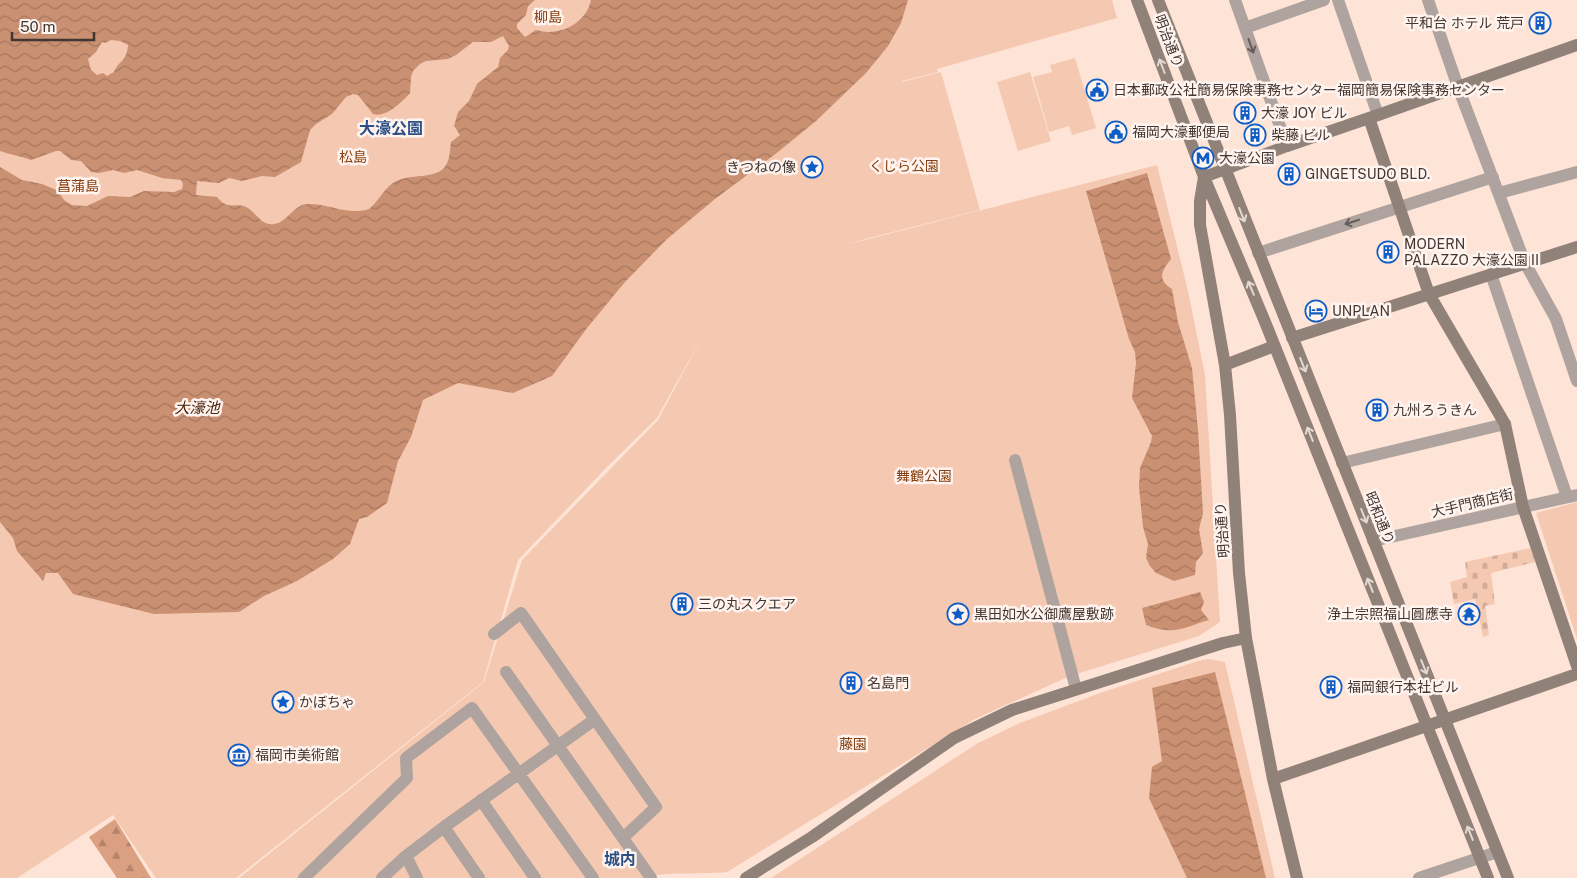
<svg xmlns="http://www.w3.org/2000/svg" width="1577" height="878" viewBox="0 0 1577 878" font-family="'Public Sans','Noto Sans JP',sans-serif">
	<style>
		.forest { fill: url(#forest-firs) }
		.cemetery { fill: url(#cemetery-stones) }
		.green { fill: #f5c8b1 }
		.water { fill: url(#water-waves); fill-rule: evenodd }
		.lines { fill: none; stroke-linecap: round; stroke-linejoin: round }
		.street { stroke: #aea39e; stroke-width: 12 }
		.secondary { stroke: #918279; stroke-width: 12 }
		.oneway { stroke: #675c57 }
		.oneway2 { stroke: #e4d8d2 }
		.labels { text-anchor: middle; stroke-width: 5; stroke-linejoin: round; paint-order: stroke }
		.park-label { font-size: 14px; fill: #874011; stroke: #fff4ef }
		.poi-label { font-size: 14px; fill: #413631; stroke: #fff4ef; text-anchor: start }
		.street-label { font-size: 14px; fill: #413631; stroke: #fff4ef }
		.water-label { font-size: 15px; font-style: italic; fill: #48220a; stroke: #fff4ef }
		.quarter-label { font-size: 16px; font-weight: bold; fill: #2c4f86; stroke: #fff4ef }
	</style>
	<defs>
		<pattern id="forest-firs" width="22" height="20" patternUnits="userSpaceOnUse" patternTransform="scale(1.25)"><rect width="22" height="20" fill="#dba081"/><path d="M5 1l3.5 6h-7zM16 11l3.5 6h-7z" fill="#b3836a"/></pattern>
		<pattern id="cemetery-stones" width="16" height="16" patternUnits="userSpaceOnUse" patternTransform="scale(1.25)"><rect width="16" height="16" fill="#f5c8b1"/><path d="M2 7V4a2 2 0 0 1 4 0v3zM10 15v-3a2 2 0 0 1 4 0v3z" fill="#d3ac99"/></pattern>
		<pattern id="water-waves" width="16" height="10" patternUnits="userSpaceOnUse" patternTransform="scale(1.25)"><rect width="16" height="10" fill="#ca9072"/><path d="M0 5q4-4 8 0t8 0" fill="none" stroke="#a6765e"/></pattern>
	</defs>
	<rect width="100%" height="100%" fill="#fee4d6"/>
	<!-- forest -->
	<path class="forest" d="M115 819 151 878H117L89 837Z"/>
	<!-- cemetery -->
	<path class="cemetery" d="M1531 548 1535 562 1491 573 1495 604 1485 606 1489 635 1483 637 1475 599 1454 604 1450 582 1467 577 1465 562Z"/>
	<!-- green -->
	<path class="green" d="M0 0H1112L1117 18 937 69 938 72 902 81V82L941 72 980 210 865 239 858 231 865 239 849 244 1157 165 1188 291 1205 375 1220 622 1199 636 1070 676 975 719 727 872C700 875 668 871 643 878H239L484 682 522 560 658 420 703 335 657 418 607 467 518 560 483 682 236 878H156L113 815 17 878H0Z
		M1075 58 1096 128 1072 135 1069 126 1049 132 1033 77 1052 72 1050 65Z
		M1030 72 1051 141 1018 151 997 82Z
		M1577 502V639L1536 513Z
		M1208 659 1225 662 1275 878H771L978 743 1020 723 1100 693 1198 661Z"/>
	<!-- water -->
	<path class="water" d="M0 0H535L528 6 526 15 517 24V28L525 37 536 30C559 37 586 24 591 0H908L901 23 888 46 866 73 816 121 778 152 715 199 667 239 625 282 587 328 552 376 513 393 458 383 423 400 411 437 398 461 387 503 367 517 359 519 350 544 333 559 297 581 264 596 239 612 154 614 73 594 58 573H46L43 581 17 551 13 538 0 522V167L22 180 42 184 54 189 58 191 64 200 72 205 87 206 108 196 130 197 144 191 174 192 182 189 183 184 181 180 162 178 137 170 124 173 113 170 99 173 91 172 81 161 71 160 60 151H56L31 160C21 156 11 155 0 151ZM503 36 509 46 508 50 500 58 498 67 477 84 469 101 458 112 454 126 460 135 451 142C450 149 450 159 446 165 437 181 408 172 393 183 383 190 378 202 369 209 349 216 327 203 307 204 293 205 287 223 274 224 262 226 256 213 248 208 235 201 229 212 217 197L196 195 197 181 219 183 229 178 242 181 262 176 275 177 301 162 310 130 316 124 332 114 346 97 353 94 358 95 373 114C386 118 402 102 410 93L411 77 413 71 420 64 426 61 448 59 456 55 473 42H491ZM111 40 120 41 128 45C127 62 118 61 114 72L107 76 103 73 97 75 91 70 88 59 96 52 102 42 105 43Z
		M1147 173 1171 259C1161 272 1157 279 1172 289L1178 322 1192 368 1198 430 1203 513 1199 529 1203 553 1196 562 1195 575 1174 581 1156 573 1150 566 1146 558 1148 544 1143 527 1139 487 1140 468 1151 442 1152 436 1132 398 1136 363 1135 352 1129 339 1086 191Z
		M1200 592 1204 602 1201 610 1209 620C1196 623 1181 632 1166 630 1160 630 1152 627 1146 625L1142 608Z
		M1215 672 1266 878H1187L1149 798 1152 767 1162 761 1152 688Z"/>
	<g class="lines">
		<!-- street -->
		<path class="street" d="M1235 0 1287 146
			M1338 0 1378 115
			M1428 0 1458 87 1525 263 1556 319 1577 381
			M1245 28 1324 0
			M1499 193 1577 172
			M1258 253 1493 177
			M1491 274 1567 497
			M1015 460 1076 689
			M1342 463 1505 424
			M1373 541 1577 495
			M494 634 521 613 656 807 623 838
			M506 672 651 878
			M481 800 535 878
			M444 827 479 878
			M406 856 417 878
			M304 878 407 778 406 758 472 708 593 878
			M382 878 406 856 444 827 594 720
			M1419 878 1497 852"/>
		<!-- secondary -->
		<path class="secondary" d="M1137 0 1204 177 1263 317 1488 878
			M1158 0 1508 878
			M1369 118 1429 294 1505 424 1523 507 1577 666
			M1204 177 1200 201V225L1225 365 1230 415 1239 573 1246 638 1273 779 1297 878
			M1204 177 1287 146 1378 115 1577 45
			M1292 338 1577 247
			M1225 365 1274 346
			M1273 779 1577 674
			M746 878 812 837 954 738 1012 710 1223 643 1246 638"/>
	</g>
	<!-- one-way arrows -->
	<defs><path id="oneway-shaft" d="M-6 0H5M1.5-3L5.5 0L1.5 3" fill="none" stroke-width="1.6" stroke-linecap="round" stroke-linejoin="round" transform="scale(1.25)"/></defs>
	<g class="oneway">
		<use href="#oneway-shaft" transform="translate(1251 46) rotate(70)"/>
		<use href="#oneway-shaft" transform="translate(1352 222) rotate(162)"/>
	</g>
	<g class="oneway2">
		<use href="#oneway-shaft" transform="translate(1162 66) rotate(-111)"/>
		<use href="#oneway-shaft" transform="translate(1242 215) rotate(68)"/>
		<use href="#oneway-shaft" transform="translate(1251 288) rotate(-113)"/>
		<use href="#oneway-shaft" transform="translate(1303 365) rotate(68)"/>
		<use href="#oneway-shaft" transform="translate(1310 434) rotate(-112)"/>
		<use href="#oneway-shaft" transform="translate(1364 516) rotate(68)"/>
		<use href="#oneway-shaft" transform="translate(1370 585) rotate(-112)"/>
		<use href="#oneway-shaft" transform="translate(1424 667) rotate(68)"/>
		<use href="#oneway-shaft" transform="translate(1470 833) rotate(-112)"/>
	</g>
	<!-- icons -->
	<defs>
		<g id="building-ring" transform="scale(1.125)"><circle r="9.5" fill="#fff4ef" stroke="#0e5cc6" stroke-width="1.5"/><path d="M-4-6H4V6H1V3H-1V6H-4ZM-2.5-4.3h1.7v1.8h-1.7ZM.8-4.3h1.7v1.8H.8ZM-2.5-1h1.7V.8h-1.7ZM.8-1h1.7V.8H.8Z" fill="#0e5cc6"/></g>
		<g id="civic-ring" transform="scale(1.125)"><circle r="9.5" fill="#fff4ef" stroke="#0e5cc6" stroke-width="1.5"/><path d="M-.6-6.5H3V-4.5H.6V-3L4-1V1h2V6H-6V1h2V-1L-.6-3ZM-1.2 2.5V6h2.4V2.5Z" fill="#0e5cc6"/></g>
		<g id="metro-ring" transform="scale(1.125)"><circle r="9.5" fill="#fff4ef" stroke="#0e5cc6" stroke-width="1.5"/><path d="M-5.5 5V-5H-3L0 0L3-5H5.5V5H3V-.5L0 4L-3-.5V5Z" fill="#0e5cc6"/></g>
		<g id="sight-ring" transform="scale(1.125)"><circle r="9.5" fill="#fff4ef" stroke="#0e5cc6" stroke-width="1.5"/><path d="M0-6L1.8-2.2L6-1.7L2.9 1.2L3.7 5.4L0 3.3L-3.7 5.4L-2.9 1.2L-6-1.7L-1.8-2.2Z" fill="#0e5cc6"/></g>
		<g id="hotel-ring" transform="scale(1.125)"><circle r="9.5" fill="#fff4ef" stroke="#0e5cc6" stroke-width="1.5"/><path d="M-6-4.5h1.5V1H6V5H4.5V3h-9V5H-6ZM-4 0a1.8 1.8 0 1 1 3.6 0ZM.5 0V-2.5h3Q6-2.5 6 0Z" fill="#0e5cc6"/></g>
		<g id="temple-ring" transform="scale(1.125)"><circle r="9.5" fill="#fff4ef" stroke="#0e5cc6" stroke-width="1.5"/><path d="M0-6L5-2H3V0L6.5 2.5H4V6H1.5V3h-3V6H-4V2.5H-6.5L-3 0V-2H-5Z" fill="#0e5cc6"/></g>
		<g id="museum-ring" transform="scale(1.125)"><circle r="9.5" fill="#fff4ef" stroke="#0e5cc6" stroke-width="1.5"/><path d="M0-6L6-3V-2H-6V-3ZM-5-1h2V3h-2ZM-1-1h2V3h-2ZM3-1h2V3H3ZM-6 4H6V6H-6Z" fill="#0e5cc6"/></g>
	</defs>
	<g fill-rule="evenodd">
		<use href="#building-ring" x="1540" y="23"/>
		<use href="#civic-ring" x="1097" y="90"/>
		<use href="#building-ring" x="1245" y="113"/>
		<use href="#civic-ring" x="1116" y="132"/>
		<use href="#building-ring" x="1255" y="135"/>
		<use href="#metro-ring" x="1203" y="158"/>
		<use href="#sight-ring" x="812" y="167"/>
		<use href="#building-ring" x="1289" y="174"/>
		<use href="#building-ring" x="1388" y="252"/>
		<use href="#hotel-ring" x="1316" y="311"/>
		<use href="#building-ring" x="1377" y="410"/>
		<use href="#building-ring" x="682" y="604"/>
		<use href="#sight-ring" x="958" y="614"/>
		<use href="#temple-ring" x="1469" y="614"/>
		<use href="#building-ring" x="851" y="683"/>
		<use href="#building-ring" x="1331" y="687"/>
		<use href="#sight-ring" x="283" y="702"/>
		<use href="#museum-ring" x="239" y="755"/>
	</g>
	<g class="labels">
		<!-- park labels -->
		<g class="park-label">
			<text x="548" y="22">柳島</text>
			<text x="353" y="162">松島</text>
			<text x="904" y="171">くじら公園</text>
			<text x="78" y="191">菖蒲島</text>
			<text x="924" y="481">舞鶴公園</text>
			<text x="853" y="749">藤園</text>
		</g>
		<!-- poi labels -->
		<g class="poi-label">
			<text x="1524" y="28" text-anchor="end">平和台 ホテル 荒戸</text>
			<text x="1113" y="95">日本郵政公社簡易保険事務センター福岡簡易保険事務センター</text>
			<text x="1261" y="118">大濠 JOY ビル</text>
			<text x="1132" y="137">福岡大濠郵便局</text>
			<text x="1271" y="140">柴藤 ビル</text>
			<text x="1219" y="163">大濠公園</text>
			<text x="796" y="172" text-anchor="end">きつねの像</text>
			<text x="1305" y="179">GINGETSUDO BLD.</text>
			<text x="1404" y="249">MODERN<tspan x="1404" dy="16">PALAZZO 大濠公園Ⅱ</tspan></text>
			<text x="1332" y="316">UNPLAN</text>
			<text x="1393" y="415">九州ろうきん</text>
			<text x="698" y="609">三の丸スクエア</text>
			<text x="974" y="619">黒田如水公御鷹屋敷跡</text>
			<text x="1453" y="619" text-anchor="end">浄土宗照福山圓應寺</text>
			<text x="867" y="688">名島門</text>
			<text x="1347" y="692">福岡銀行本社ビル</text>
			<text x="299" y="707">かぼちゃ</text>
			<text x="255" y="760">福岡市美術館</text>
		</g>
		<!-- street labels -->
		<g class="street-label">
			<text transform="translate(1169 41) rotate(69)" y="5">明治通り</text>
			<text transform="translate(1472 503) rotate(-13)" y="5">大手門商店街</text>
			<text transform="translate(1380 518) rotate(68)" y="5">昭和通り</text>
			<text transform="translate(1222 530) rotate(-94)" y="5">明治通り</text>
		</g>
		<!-- water labels -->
		<g class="water-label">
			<text x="197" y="413">大濠池</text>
		</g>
		<!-- quarter labels -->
		<g class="quarter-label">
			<text x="391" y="134">大濠公園</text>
			<text x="620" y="865">城内</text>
		</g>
	</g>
	<!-- scale -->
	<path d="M12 32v8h82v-8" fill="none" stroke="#413631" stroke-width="2.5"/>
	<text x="20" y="32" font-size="15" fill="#413631" stroke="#fff4ef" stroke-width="4" paint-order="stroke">50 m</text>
</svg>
